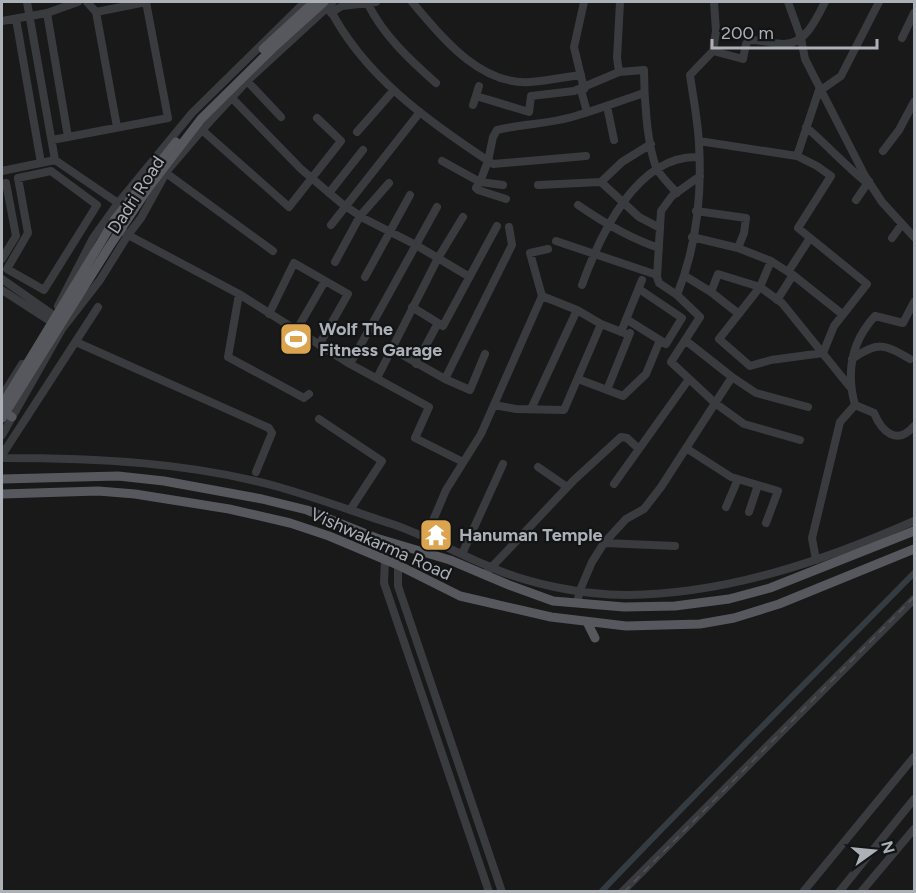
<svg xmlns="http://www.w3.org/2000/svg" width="916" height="893" viewBox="0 0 916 893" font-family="Figtree,sans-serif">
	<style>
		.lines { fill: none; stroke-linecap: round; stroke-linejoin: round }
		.canal { stroke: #343c42; stroke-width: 6 }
		.minor { stroke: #3a3b3f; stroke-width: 8 }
		.major { stroke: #56585d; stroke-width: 9 }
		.rail { stroke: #515358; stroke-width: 1.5; stroke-dasharray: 8 6; stroke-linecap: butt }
		.major-bridge { stroke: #56585d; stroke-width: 9 }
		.labels { text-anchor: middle; stroke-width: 4.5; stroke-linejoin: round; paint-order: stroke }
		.street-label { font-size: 18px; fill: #acb1b8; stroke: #131415 }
		.poi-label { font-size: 18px; font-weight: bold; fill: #acb1b8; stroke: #131415; text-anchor: start }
	</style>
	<rect width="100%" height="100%" fill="#19191a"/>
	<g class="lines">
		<!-- canal -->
		<path class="canal" d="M601 892C704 784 810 679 914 573"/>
		<!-- minor -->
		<path class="minor" d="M27 2 55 160 118 203
			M87 2 96 12 117 127
			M412 2C442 37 479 85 530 82 547 81 564 77 581 75
			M584 2 574 47 584 89
			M714 2 716 31 713 51 690 75C693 97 698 121 699 144 702 194 696 248 677 295L700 317 671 362 715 403 744 424 800 440
			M788 2 801 38 805 59 865 176 882 202 914 237
			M368 4C383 35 410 60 436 83
			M328 5C362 75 429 122 493 164L586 156
			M47 13 68 137
			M331 13 342 6 376 2
			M16 19 41 163
			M2 21 47 13 78 2
			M902 38 914 13
			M713 51 743 59 746 44 749 40C761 40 771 43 783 44 805 45 817 18 825 2
			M619 72 644 70C644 97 647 143 656 167 660 176 670 185 677 193
			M247 81 281 117
			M581 90 587 112
			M821 90 841 76 879 2
			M230 96 301 169 341 203 363 218 416 245 468 276
			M476 96 529 112 531 96 574 91 619 72 617 58 620 2
			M473 105 479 86
			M607 106 614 140
			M806 127C827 145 845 165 866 182
			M202 130 289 207 341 141 317 118
			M357 132 393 91
			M52 140 168 118 146 2 96 12
			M699 141 797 156 820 87
			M883 151 899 130 914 102
			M442 161 480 182 503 185
			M2 171 55 160
			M51 171 97 205 44 290 7 269 28 233 18 178Z
			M166 173 273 251
			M480 181 476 188 478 190 506 199
			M480 182 488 161 493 137 497 130C522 124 547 124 572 117 596 110 620 101 644 93
			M601 182 622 162 651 144
			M2 184 6 183 16 236 2 259
			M538 185 601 182 639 217 660 228
			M329 193 363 150
			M856 200 869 181
			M578 205C604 223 629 238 659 248
			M108 220 128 235 239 294 350 364 429 407 415 438 463 462
			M331 225 420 112
			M692 237 738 248 744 233 746 218 696 211
			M892 238 902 224
			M556 241 657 275
			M738 248 771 261 760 287 719 339 750 366 771 360 823 353 834 326 867 284 798 228 831 176 817 166 797 156
			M771 261 793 275 777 300
			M335 262 360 216 389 183
			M788 272 810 238
			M793 275 842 314
			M685 276 711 292 739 314
			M365 277 410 195
			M2 279 59 319
			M582 285C600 235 637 154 699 157
			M2 290 56 325
			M711 292 718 274 760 287 782 303 850 387
			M239 294 228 357 304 398 309 394
			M677 295 659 283 657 277 661 211 672 196 700 176
			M542 296 577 310 601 324 629 335
			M914 302 903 323 875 316C851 342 846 372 855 405L874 413C882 432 897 446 914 426
			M58 306 93 238 118 203 192 113 305 2
			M412 307 438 323
			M269 314 294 263 348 294 319 345
			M626 319 666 344 682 318 639 289
			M438 323 443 326 497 226
			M296 331 325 281
			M621 332 642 280
			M685 340 732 377 756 393 808 407
			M76 342 269 428 272 433 256 472
			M392 349 445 379 470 390 485 354
			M852 359C878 341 884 344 910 359
			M350 364 437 207
			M416 364 438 323
			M377 378 438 258 463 217
			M445 379 512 245 509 227
			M578 379 623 396 646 374 660 340
			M607 390 630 333
			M2 396 22 364
			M494 405 516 409 564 410 601 324
			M531 409 577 310
			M319 419 382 461 350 510
			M2 435 62 329 100 280 128 235 141 218 167 171 202 130 247 81 333 2
			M686 448 731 477 778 491 766 523
			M2 455 98 307
			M2 458C95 458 189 462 279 487 317 498 355 512 392 524 425 535 456 553 488 566 528 584 583 595 627 595 727 594 824 561 914 521
			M538 467 567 487
			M614 484 689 379
			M726 507 738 479
			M749 512 758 485
			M426 537 446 490 481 434 542 296 530 253 548 249
			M604 543 675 546
			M462 554 503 464
			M385 560 384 583 489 892
			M816 560 812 538 840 422 855 405
			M398 565V586L502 892
			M488 571 574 480 621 437 627 438 639 449
			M577 603 580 590 592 562 604 543 626 519 644 509 661 487 732 377
			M622 892 914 599
			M803 892 914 757
			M839 892 914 799
			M861 892 914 829"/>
		<!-- major -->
		<path class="major" d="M2 411 12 417
			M2 479 118 476 164 481 262 499 307 510 376 538 450 560 509 585 553 601 624 607 675 606 729 599 770 588 914 531
			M2 494 98 491 135 494 229 509 290 523 329 536 398 565 460 596 551 617 626 626 700 624 734 618 779 604 914 549
			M587 622 595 638"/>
		<!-- rail -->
		<path class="rail" d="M624 892 914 597"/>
		<!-- major-bridge -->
		<path class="major-bridge" d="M263 49 314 2
			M2 405 115 219 176 142
			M2 418 109 247 149 187 201 119 272 49 324 2"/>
	</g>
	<!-- icons -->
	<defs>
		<g id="stadium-square" transform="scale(1.725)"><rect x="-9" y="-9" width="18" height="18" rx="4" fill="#dca44e" stroke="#131415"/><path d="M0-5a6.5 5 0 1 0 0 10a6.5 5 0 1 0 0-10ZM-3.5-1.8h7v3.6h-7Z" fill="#fff"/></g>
		<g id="temple-square" transform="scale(1.725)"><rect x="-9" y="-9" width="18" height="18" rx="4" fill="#dca44e" stroke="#131415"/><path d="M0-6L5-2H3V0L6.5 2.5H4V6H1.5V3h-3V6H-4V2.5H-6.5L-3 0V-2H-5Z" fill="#fff"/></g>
	</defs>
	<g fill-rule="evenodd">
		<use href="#stadium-square" x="296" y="339"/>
		<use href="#temple-square" x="436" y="535"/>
	</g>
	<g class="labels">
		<!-- street labels -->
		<g class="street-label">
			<text transform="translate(136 195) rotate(-57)" y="6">Dadri Road</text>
			<text transform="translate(381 544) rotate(24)" y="6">Vishwakarma Road</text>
		</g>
		<!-- poi labels -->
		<g class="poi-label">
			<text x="319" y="335">Wolf The<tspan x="319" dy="21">Fitness Garage</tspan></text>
			<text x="459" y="541">Hanuman Temple</text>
		</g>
	</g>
	<!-- border -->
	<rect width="916" height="893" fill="none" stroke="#acb1b8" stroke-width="6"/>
	<!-- north arrow -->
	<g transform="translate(874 851) rotate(75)" stroke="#131415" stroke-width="4.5" paint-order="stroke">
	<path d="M0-4.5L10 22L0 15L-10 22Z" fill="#acb1b8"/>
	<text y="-9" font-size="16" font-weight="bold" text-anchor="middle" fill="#acb1b8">N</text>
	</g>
	<!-- scale -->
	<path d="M712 39v9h165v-9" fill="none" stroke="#acb1b8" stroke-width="3"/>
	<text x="721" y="39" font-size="18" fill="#acb1b8" stroke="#131415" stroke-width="4.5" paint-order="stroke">200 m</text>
</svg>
